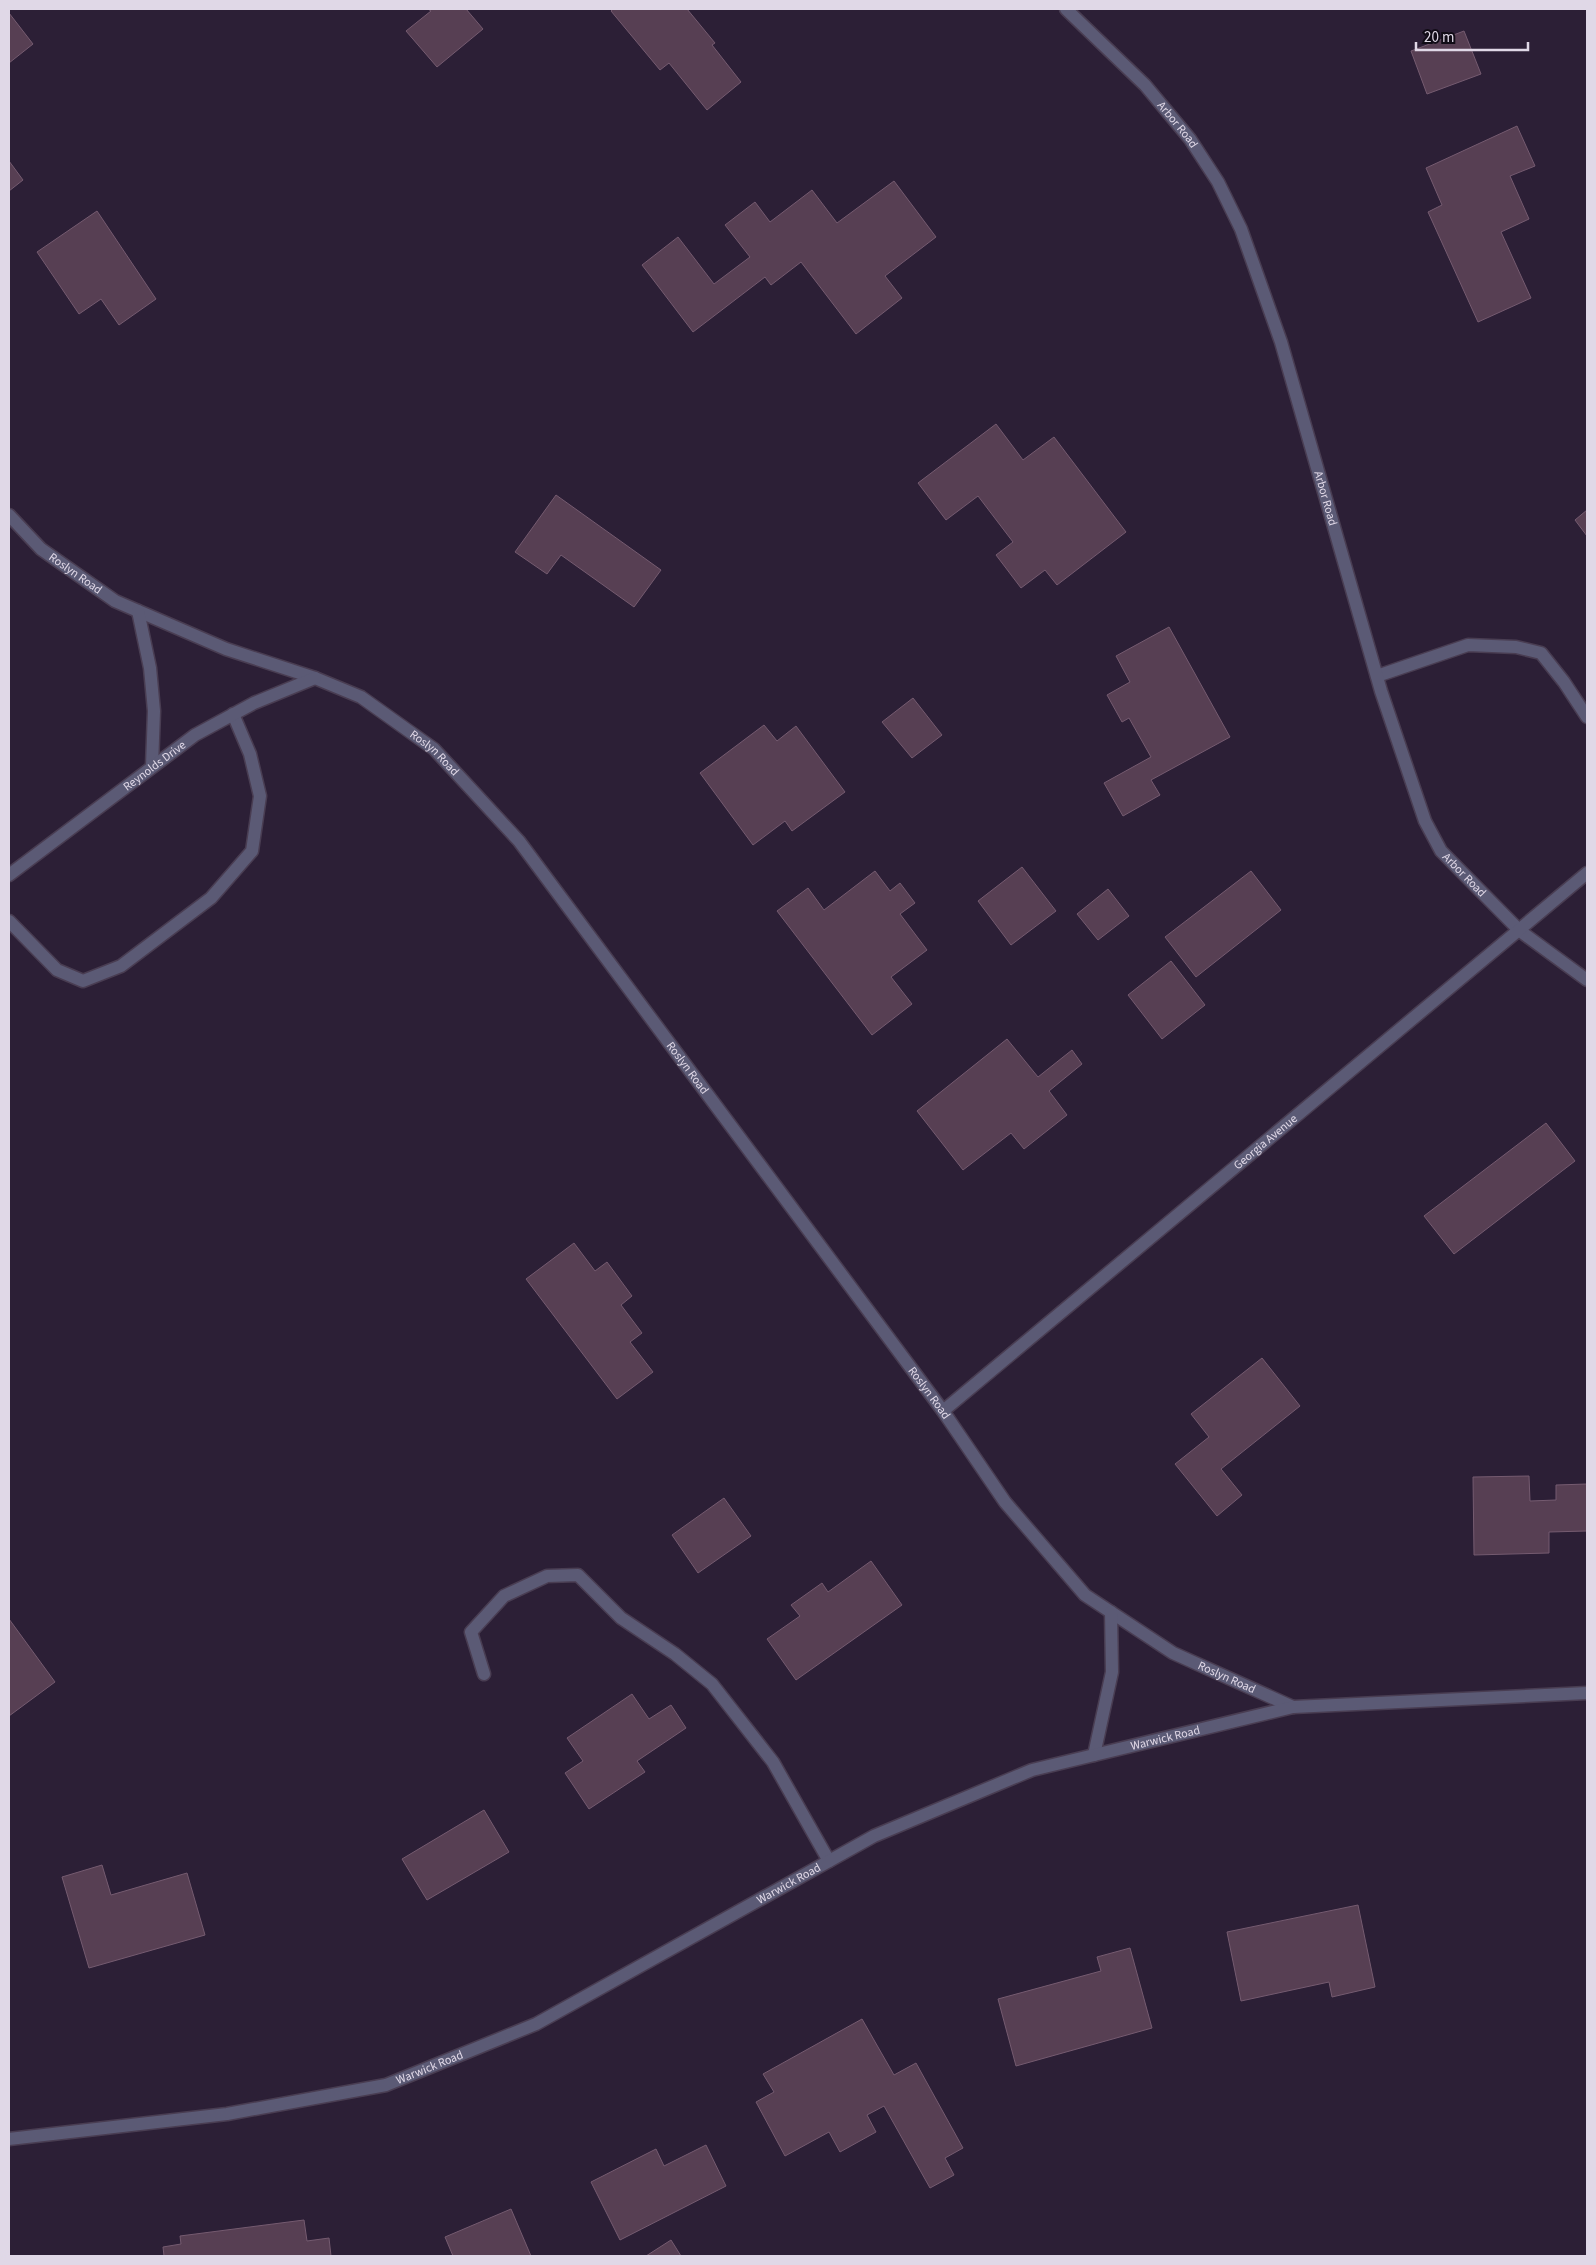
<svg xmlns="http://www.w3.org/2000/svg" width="1596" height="2265" viewBox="0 0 1596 2265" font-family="'Source Sans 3',sans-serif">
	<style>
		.building { fill: #573f53; stroke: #755b70 }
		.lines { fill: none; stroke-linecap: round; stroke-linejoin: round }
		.lane-casing { stroke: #493d52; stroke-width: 15 }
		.street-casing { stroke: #493d52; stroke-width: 15 }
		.lane { stroke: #5b5a75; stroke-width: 12 }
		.street { stroke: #5b5a75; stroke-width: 12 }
		.labels { text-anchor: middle; stroke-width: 5; stroke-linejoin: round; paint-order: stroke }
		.street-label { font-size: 12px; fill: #e0d8e7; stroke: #110c16 }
	</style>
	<rect width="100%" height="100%" fill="#2c1f36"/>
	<!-- building -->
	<path class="building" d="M428 9H466L483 29 437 67 406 31 431 11Z
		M613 9H687L715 43 712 45 741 82 707 110 669 63 660 70 611 11Z
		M9 13 33 44 9 63Z
		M1464 31 1481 74 1427 94 1411 51Z
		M1517 126 1535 166 1510 176 1529 219 1501 232 1531 298 1478 322 1428 212 1442 205 1426 168Z
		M9 161 23 180 9 191Z
		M894 181 936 237 885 276 902 298 856 334 801 262 771 285 765 277 693 332 642 265 678 237 714 284 750 257 725 225 755 202 770 222 812 190 837 223Z
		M97 211 156 299 119 325 101 299 79 314 37 252Z
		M996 424 1023 460 1054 437 1126 532 1057 585 1045 570 1021 588 996 555 1013 542 978 496 946 520 918 483Z
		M556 495 661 570 634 607 561 555 547 574 515 552Z
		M1587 510V536L1575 520Z
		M1169 627 1230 737 1151 780 1160 795 1123 816 1104 783 1151 757 1129 718 1122 722 1107 695 1130 682 1116 656Z
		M913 698 942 735 912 758 882 722Z
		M764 725 777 741 796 726 845 792 792 831 785 821 753 845 700 773Z
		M1022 867 1056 911 1011 945 978 901Z
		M875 871 890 891 900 883 915 903 900 914 927 950 891 977 912 1004 872 1035 777 911 808 888 824 910Z
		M1251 871 1281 910 1196 977 1165 937Z
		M1108 889 1129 916 1098 940 1077 914Z
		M1171 961 1205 1005 1162 1039 1128 995Z
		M1007 1039 1038 1077 1072 1050 1082 1064 1049 1091 1067 1115 1024 1149 1011 1133 963 1170 917 1111Z
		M1546 1123 1575 1161 1454 1254 1424 1216Z
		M574 1243 595 1271 607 1262 632 1296 621 1305 642 1333 630 1342 653 1372 617 1399 526 1279Z
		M1262 1358 1300 1406 1221 1469 1242 1495 1217 1516 1175 1464 1209 1437 1191 1414Z
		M1529 1476 1530 1501 1556 1500V1485L1587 1484V1531L1549 1532V1553L1474 1555 1473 1477Z
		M724 1498 751 1536 698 1573 672 1535Z
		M871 1561 902 1605 796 1680 767 1639 800 1616 791 1605 822 1583 828 1592Z
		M9 1619 55 1682 9 1716Z
		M632 1694 649 1719 671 1705 686 1728 637 1761 645 1772 589 1809 565 1773 583 1761 567 1738Z
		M484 1810 509 1852 427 1900 402 1859Z
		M102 1865 111 1895 187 1873 205 1935 89 1968 62 1877Z
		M1358 1905 1375 1987 1332 1997 1329 1982 1241 2001 1227 1932Z
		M1130 1948 1152 2028 1016 2066 998 1999 1101 1971 1097 1957Z
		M862 2019 894 2075 916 2063 963 2148 945 2158 954 2175 930 2188 884 2106 867 2115 876 2132 840 2152 829 2132 785 2156 756 2102 774 2092 763 2074Z
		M706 2145 726 2186 620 2240 591 2182 656 2149 664 2166Z
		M511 2209 531 2256H453L445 2237Z
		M304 2220 307 2241 329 2238 331 2256H164L163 2247 181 2244 180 2236Z
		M671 2240 681 2256H646Z"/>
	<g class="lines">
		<!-- lane casing -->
		<g class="lane-casing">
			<path id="lane" d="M1377 676 1468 645 1516 647 1541 653 1564 682 1587 717
				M9 921 57 970 83 981 121 966 211 898 252 851 260 796 250 754 233 714
				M484 1674 471 1632 504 1596 547 1576 578 1575 621 1618 675 1654 712 1684 773 1762 829 1861"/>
		</g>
		<!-- street casing -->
		<g class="street-casing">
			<g id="street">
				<path id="s1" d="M1066 9 1145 85 1190 139 1218 182 1241 229 1281 342 1381 691 1425 821 1441 851 1520 931 1587 980"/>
				<path id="s2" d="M9 515 41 549 115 601 226 649 315 678 361 697 434 749 519 841 943 1411 1005 1502 1085 1595 1173 1653 1293 1707"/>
				<path d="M138 611 150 668 154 711 152 766"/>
				<path id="s3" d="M9 875 195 735 254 703 315 678"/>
				<path id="s4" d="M943 1411 1587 873"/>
				<path d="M1094 1755 1112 1672 1111 1612"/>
				<path id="s5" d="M9 2139 227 2114 386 2085 536 2024 874 1836 1032 1770 1293 1707 1587 1693"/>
			</g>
		</g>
		<!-- lane -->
		<use href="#lane" class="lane"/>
		<!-- street -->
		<use href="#street" class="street"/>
	</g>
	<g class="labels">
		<!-- street labels -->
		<g class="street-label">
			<text dy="4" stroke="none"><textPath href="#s1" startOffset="161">Arbor Road</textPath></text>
			<text dy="4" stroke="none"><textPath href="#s1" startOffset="566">Arbor Road</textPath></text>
			<text dy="4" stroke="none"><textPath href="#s2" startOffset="89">Roslyn Road</textPath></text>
			<text dy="4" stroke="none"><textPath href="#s2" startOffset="494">Roslyn Road</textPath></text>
			<text dy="4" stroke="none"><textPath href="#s3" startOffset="182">Reynolds Drive</textPath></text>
			<text dy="4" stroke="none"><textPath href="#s1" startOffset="971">Arbor Road</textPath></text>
			<text dy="4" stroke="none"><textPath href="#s2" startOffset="899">Roslyn Road</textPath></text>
			<text dy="4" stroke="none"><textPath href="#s4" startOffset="420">Georgia Avenue</textPath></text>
			<text dy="4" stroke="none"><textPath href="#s2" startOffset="1304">Roslyn Road</textPath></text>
			<text dy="4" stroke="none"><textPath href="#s2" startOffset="1724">Roslyn Road</textPath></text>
			<text dy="4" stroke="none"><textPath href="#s5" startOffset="1238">Warwick Road</textPath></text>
			<text dy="4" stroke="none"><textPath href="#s5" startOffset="832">Warwick Road</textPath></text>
			<text dy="4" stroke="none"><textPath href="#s5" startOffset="428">Warwick Road</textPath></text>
		</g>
	</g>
	<!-- border -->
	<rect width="1596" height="2265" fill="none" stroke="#e0d8e7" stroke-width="20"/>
	<!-- scale -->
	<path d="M1416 42v8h112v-8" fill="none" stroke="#e0d8e7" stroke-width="2.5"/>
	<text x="1424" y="42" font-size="15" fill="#e0d8e7" stroke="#110c16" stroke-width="4" paint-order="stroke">20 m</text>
</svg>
